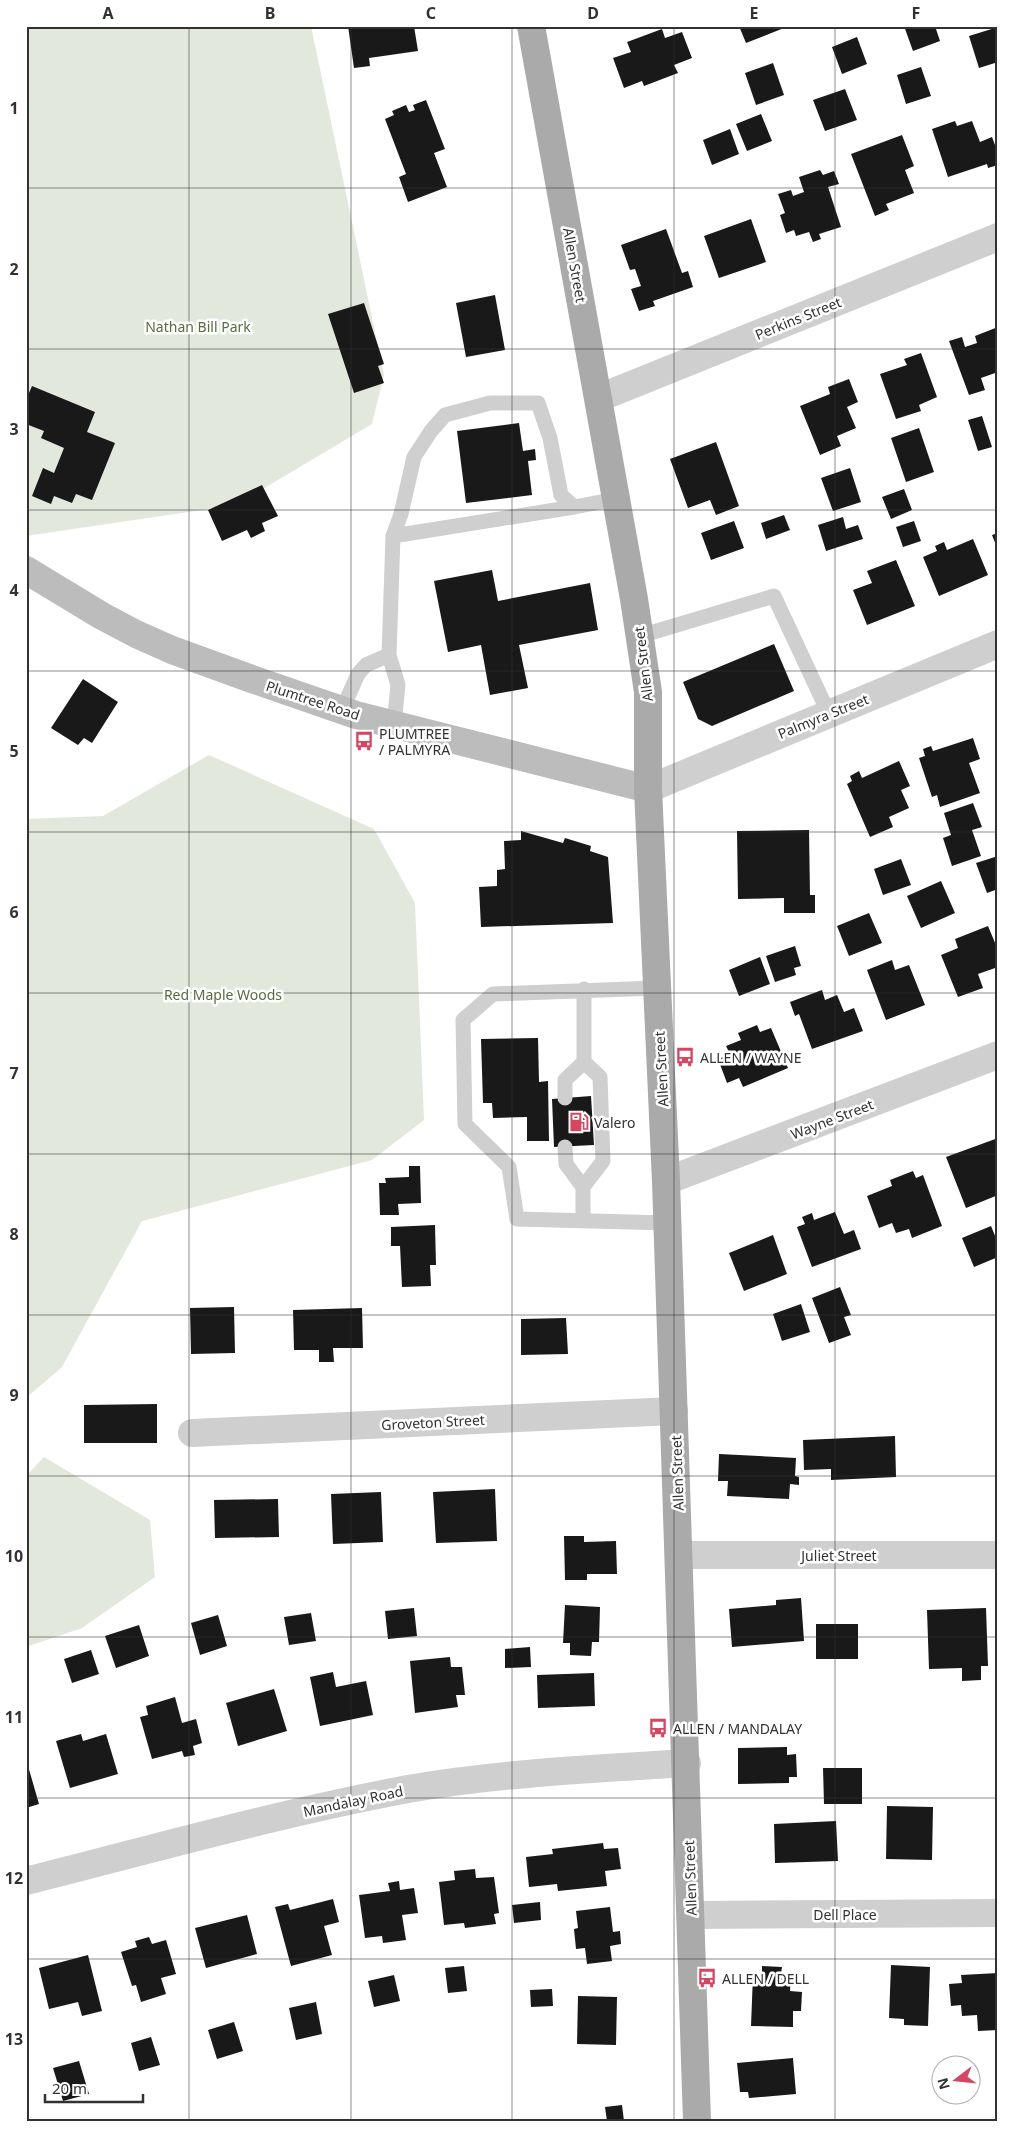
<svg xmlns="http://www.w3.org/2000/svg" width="1024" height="2147" viewBox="0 0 1024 2147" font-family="'Noto Sans',sans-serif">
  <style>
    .green { fill: #e3e8dc }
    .building { fill: #191919 }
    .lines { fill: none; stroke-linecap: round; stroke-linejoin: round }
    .lane { stroke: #cfcfcf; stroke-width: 15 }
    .street { stroke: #cfcfcf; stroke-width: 28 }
    .secondary { stroke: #bcbcbc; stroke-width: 28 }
    .primary { stroke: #aaa; stroke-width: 28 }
    .grid { fill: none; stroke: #323232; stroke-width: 1; stroke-opacity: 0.55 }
    .labels { text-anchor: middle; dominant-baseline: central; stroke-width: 5; stroke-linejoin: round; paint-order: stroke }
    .street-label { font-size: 14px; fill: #323232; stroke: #fff }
    .park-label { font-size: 14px; fill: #5a6b42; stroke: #fff }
    .poi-label { font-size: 14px; fill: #323232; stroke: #fff; text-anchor: start }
    .neatline { fill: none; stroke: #323232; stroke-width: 2 }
    .grid-label { font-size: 16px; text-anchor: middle; font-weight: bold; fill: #323232 }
  </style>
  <rect width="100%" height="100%" fill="#fff"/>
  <path class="green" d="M26,26H311L384,375L372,424L236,505L26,536Z
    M209,755L374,829L415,903L424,1120L372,1160L142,1221L62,1367L26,1398V819L103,816Z
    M44,1457L150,1520L155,1577L82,1628L26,1647V1476Z"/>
  <path class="building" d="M348,26H414L418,51L369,58L370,66L354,68Z
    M739,26H789L746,43Z
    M904,26H935L940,41L913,51Z
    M998,27V62L979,68L969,36Z
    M662,29L665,38L682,32L692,58L674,65L678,73L644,86L642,81L624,88L613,58L631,52L627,42Z
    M857,37L867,64L842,74L832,47Z
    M773,63L784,95L756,105L745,73Z
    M921,67L931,96L906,104L897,75Z
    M845,89L857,120L825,131L813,100Z
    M426,100L445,149L434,153L447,187L408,202L399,177L406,174L385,119L394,115L392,111L406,105L409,112L415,110L413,105Z
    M761,114L772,141L747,151L736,124Z
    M955,121L957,126L972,121L980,142L992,137L998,153V165L988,168L987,164L948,177L932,129Z
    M730,129L739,154L712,165L703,140Z
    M902,135L914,166L905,170L914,193L886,204L889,210L875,216L851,154Z
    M820,170L823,175L834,171L839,184L828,187L841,227L819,234L821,239L813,242L809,232L796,236L794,230L786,233L780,215L785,213L778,194L791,190L793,196L804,192L799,177Z
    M751,219L766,262L719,278L704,236Z
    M666,229L682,273L688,271L693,287L653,301L655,306L639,311L631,289L641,286L635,269L630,270L621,245Z
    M495,295L505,350L466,357L456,303Z
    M364,303L384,364L378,366L384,383L354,393L328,314Z
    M998,327V372L981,378L985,390L969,395L949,341L962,337L965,347L977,343L975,336Z
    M921,353L937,397L919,405L921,411L896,419L880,374L907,365L904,359Z
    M849,379L858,402L847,407L856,428L837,436L841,446L820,455L800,406L830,394L828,387Z
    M32,386L95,412L87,432L115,443L92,500L76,494L72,503L54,496L51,504L32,496L43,468L54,473L64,448L41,438L44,431L26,424V400Z
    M982,416L992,447L978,451L968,420Z
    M519,423L523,451L535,449L536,460L528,461L532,495L466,503L457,431Z
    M919,428L934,472L906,482L891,438Z
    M716,442L739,506L716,515L710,500L688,508L670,459Z
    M850,468L861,502L833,511L821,478Z
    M262,485L278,516L262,523L265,531L251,538L247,530L222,541L208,510Z
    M904,489L912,510L891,519L882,497Z
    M784,515L790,530L766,539L761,523Z
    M843,517L846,529L858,525L863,539L826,551L818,525Z
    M734,521L744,548L711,560L701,533Z
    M914,521L921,541L903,547L896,527Z
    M998,533V550L992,535Z
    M973,539L988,575L939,596L923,557L937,551L935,546L944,542L947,550Z
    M896,560L915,606L867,625L853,590L872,583L867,571Z
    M492,570L498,601L590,583L598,630L519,645L528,688L490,695L481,645L448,652L434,581Z
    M774,644L794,691L712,726L698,719L683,682Z
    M83,679L118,702L92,743L84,738L78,745L51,728Z
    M973,738L980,759L969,763L980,793L940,807L937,795L932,797L919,758L925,756L923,749L931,746L933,751Z
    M899,761L910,786L901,790L909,808L889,817L893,827L870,837L847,784L852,781L850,776L859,771L862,778Z
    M973,803L982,827L972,830L981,856L952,866L943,838L951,835L944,813Z
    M809,830L810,895H815V913H784V898L738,899L737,831Z
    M521,831L563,843L565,838L591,846L590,851L608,857L613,923L481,927L479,887L497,886V870L505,869L504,841L521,840Z
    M998,856V889L987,893L976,863Z
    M901,859L911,885L883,895L874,869Z
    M941,881L955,913L921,928L907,896Z
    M869,913L882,943L849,956L837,926Z
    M988,926L998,950V967L978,974L983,988L958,997L941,955L958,948L955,939Z
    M795,946L801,966L794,968L796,975L775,982L766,956Z
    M760,957L770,984L739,996L729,970Z
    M892,960L895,970L909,965L925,1005L886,1020L867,970Z
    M822,990L825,1000L837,995L844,1012L854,1008L863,1031L812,1049L799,1014L795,1016L790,1002Z
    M757,1025L760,1032L771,1028L788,1068L743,1087L739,1078L727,1083L718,1059L730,1054L726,1046L741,1040L738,1033Z
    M538,1038L539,1082L548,1081L549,1141H527V1117L493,1118L492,1103H483L481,1039Z
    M591,1096L594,1145L554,1147L552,1099Z
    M998,1138V1162H996L998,1168V1195L966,1208L946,1157Z
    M409,1166H420L421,1203L398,1204L399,1215H380L379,1183H386L385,1178L409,1177Z
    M913,1171L916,1178L923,1175L942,1226L912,1238L909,1229L896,1233L892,1223L879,1228L867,1196L892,1186L890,1180Z
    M835,1212L844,1234L854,1230L861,1249L812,1267L797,1227L805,1224L802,1217L812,1213L814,1220Z
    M435,1225L436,1265H430L431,1286L402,1287L400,1246H391V1227Z
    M991,1226L998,1243V1257L974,1267L962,1238Z
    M773,1235L787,1274L744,1291L729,1253Z
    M840,1287L851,1315L844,1317L851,1335L829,1343L812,1298Z
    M801,1304L810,1332L782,1341L773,1314Z
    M234,1307L235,1353L191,1354L190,1308Z
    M362,1308L363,1348H333L334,1362H319V1350H294L293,1310Z
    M566,1318L568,1354L521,1355V1319Z
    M157,1404V1443H84V1405Z
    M895,1436L896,1477L831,1480V1469L804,1470L803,1440Z
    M719,1454L796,1458L795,1476L799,1477V1485L790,1484L789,1499L727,1496L728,1481H718Z
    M495,1489L497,1541L436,1543L433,1492Z
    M381,1492L383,1542L333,1544L331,1494Z
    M278,1499L279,1537L215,1538L214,1500Z
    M564,1536H584V1542L616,1541L617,1574H587V1580H565Z
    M801,1598L804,1641L732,1647L729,1609L776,1605V1600Z
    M565,1605L600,1607L599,1642H592L591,1656L570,1655V1643H563Z
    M414,1608L417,1636L388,1639L385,1611Z
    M986,1608L988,1666H981V1680L962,1681V1668L929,1669L927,1610Z
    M311,1613L316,1641L289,1645L284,1617Z
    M218,1615L227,1646L200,1655L191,1623Z
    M816,1624H858V1659H816Z
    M139,1625L149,1656L116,1668L105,1636Z
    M530,1647L531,1667L505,1668V1649Z
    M91,1650L99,1674L72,1683L64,1659Z
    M450,1657L451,1667H462L465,1695H456L458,1707L415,1713L410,1661Z
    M333,1672L336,1687L366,1681L373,1715L320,1726L310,1677Z
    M594,1673L595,1706L538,1708L537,1675Z
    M274,1689L287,1731L238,1746L226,1703Z
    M175,1697L182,1723L196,1719L202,1743L193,1746L195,1755L184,1757L182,1751L152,1759L140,1717L148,1715L146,1706Z
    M81,1734L83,1741L106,1734L118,1774L70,1788L56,1741Z
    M787,1747V1755L796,1754L797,1777H789V1783L738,1784V1748Z
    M26,1759L39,1804L26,1808Z
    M823,1768H862V1804H824Z
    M887,1806L933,1807L932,1860L886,1859Z
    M836,1821L838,1861L775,1863L774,1824Z
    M603,1843L604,1849L618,1848L621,1869L605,1871L607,1886L558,1891L557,1884L529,1887L526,1857L553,1854L552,1849Z
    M475,1869L476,1878L494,1877L499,1913L494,1914L496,1924L465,1928L464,1923L444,1925L439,1882L455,1880L454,1871Z
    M399,1881L400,1890L414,1888L418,1913L402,1915L406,1940L383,1943L382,1936L365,1938L359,1895L390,1891L388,1883Z
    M333,1899L339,1922L324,1926L332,1955L291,1966L275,1907L288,1904L290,1910Z
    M540,1902L541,1920L514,1923L512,1905Z
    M610,1907L613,1932L620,1931L621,1944L610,1946L612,1961L587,1964L585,1948L576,1949L574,1929L578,1928L576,1911Z
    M247,1915L257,1954L206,1968L195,1928Z
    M149,1937L152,1944L166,1940L176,1974L161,1978L166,1994L141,2002L136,1985L132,1986L121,1952L137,1947L135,1941Z
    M88,1955L102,2011L82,2016L78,2002L49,2009L39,1968Z
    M891,1965L930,1967L928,2026L904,2025V2019L889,2018Z
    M464,1966L467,1991L448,1993L445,1968Z
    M762,1966L782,1967L781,1974L791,1975L790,1991L802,1992L801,2011H793V2027L751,2026L753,1975L762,1976Z
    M998,1973V2030L978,2031L977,2015L962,2016L961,2005L951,2006L949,1984L962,1983L961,1975Z
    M394,1975L400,2001L374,2007L368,1981Z
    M552,1989L553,2006L531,2007L530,1990Z
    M578,1996L617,1997L616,2045L577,2044Z
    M316,2002L322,2034L296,2040L289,2008Z
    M234,2022L243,2051L217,2059L208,2030Z
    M151,2037L160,2065L139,2071L131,2043Z
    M793,2058L796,2094L749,2098L748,2092H740L737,2063Z
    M79,2061L89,2094L63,2101L53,2068Z
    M622,2105L624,2121H607L605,2107Z"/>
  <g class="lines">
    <path class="lane" d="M393,536L574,507
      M640,636L774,596L829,714
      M389,655L393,536L401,514L414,457L431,431L445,415L490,403H538L550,438L561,495L574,507L616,499
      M342,710L358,674L366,665L389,655L398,685L394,724
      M657,988L493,994L463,1020L465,1124L509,1167L517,1219L668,1223
      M565,1098V1080L584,1062V989
      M565,1147L566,1164L583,1187V1220
      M583,1187L603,1161L600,1077L584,1062"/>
    <path class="street" d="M599,398L998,237
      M648,789L998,644
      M666,1181L998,1055
      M192,1433L674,1411
      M680,1555H998
      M26,1881C153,1849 280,1813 408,1789C500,1773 594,1769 687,1763
      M692,1915L998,1913"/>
    <path class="secondary" d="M26,570L102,616L136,634L172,650L249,678L356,715L648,789"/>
    <path class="primary" d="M531,26L634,599L648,692V789L666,1181L697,2121"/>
  </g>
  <path class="grid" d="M189,26V2121M351,26V2121M512,26V2121M674,26V2121M835,26V2121M26,188H998M26,349H998M26,510H998M26,671H998M26,832H998M26,993H998M26,1154H998M26,1315H998M26,1476H998M26,1637H998M26,1798H998M26,1959H998"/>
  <defs>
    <symbol id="bus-bare" viewBox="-9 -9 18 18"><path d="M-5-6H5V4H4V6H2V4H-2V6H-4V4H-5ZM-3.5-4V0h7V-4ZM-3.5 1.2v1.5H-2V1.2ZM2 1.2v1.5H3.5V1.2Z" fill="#d74660" stroke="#fff" stroke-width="2.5" paint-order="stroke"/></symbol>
    <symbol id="fuel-bare" viewBox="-9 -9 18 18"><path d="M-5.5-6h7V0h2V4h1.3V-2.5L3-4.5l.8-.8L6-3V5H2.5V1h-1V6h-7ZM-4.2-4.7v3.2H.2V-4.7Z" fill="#d74660" stroke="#fff" stroke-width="2.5" paint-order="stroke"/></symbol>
  </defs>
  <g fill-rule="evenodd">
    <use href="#bus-bare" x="350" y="727" width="28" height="28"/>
    <use href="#bus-bare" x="671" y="1043" width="28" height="28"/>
    <use href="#fuel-bare" x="565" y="1108" width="28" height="28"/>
    <use href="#bus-bare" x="644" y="1714" width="28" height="28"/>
    <use href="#bus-bare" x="693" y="1964" width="28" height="28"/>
  </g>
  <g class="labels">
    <g class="street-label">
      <text transform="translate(575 265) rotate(80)">Allen Street</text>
      <text transform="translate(798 318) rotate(-22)">Perkins Street</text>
      <text transform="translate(643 664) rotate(-97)">Allen Street</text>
      <text transform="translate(313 700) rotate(18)">Plumtree Road</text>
      <text transform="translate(823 716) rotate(-22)">Palmyra Street</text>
      <text transform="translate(661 1069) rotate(-93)">Allen Street</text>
      <text transform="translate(832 1119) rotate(-21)">Wayne Street</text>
      <text transform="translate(433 1422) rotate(-3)">Groveton Street</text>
      <text transform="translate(677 1473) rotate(-92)">Allen Street</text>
      <text x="839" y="1555">Juliet Street</text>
      <text transform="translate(353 1801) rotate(-12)">Mandalay Road</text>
      <text transform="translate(690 1878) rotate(-92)">Allen Street</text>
      <text x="845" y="1914">Dell Place</text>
    </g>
    <g class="park-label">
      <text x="198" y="326">Nathan Bill Park</text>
      <text x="223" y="994">Red Maple Woods</text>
    </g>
    <g class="poi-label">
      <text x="379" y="733">PLUMTREE<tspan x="379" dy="16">/ PALMYRA</tspan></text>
      <text x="700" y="1057">ALLEN / WAYNE</text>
      <text x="594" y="1122">Valero</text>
      <text x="673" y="1728">ALLEN / MANDALAY</text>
      <text x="722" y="1978">ALLEN / DELL</text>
    </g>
  </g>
  <rect width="1024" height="2147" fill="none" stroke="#ffffff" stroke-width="55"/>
  <g transform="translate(956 2080) rotate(254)"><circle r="24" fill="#ffffff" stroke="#adadad"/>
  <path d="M0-4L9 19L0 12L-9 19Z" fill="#d74660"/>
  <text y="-8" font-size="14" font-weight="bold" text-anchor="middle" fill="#323232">N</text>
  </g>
  <path d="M45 2094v8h98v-8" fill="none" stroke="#323232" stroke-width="2.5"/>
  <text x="52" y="2094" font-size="15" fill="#323232" stroke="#ffffff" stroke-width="4" paint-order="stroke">20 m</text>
  <rect x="28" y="28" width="968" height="2092" class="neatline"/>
  <g class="grid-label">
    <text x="108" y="19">A</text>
    <text x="270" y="19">B</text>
    <text x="431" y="19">C</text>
    <text x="593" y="19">D</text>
    <text x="754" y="19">E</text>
    <text x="916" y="19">F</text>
    <text x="14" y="114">1</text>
    <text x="14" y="275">2</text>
    <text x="14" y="435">3</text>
    <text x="14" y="596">4</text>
    <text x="14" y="757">5</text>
    <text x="14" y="918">6</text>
    <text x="14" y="1079">7</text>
    <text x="14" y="1240">8</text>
    <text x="14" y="1401">9</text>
    <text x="14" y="1562">10</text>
    <text x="14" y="1723">11</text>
    <text x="14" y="1884">12</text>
    <text x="14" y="2045">13</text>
  </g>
</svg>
